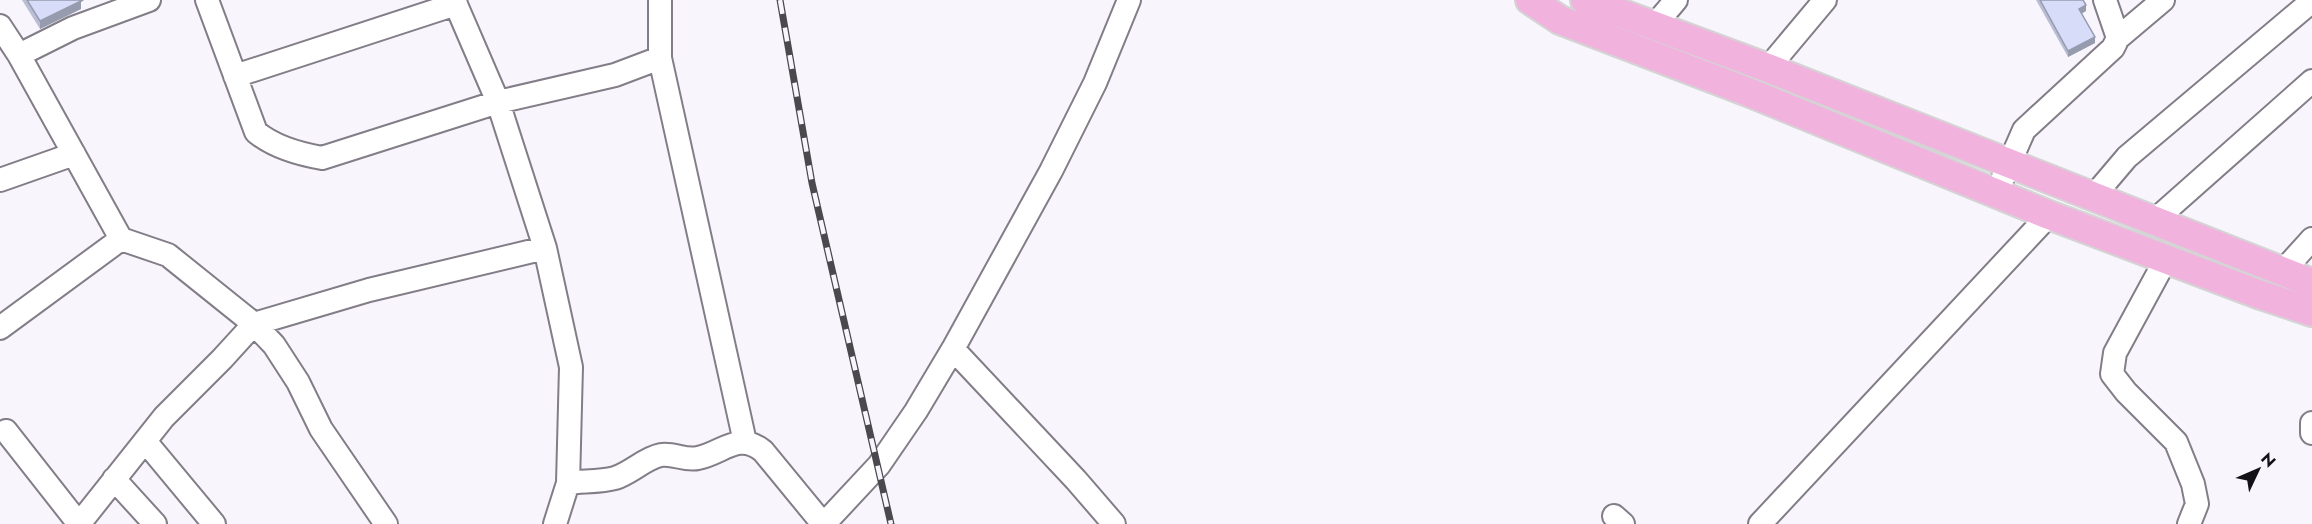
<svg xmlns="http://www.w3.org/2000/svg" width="2312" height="524" viewBox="0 0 2312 524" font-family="Jost,sans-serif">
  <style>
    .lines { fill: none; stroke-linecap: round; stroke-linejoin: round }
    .minor-casing { stroke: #827d87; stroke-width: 26 }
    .major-casing { stroke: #d5d4d5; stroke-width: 32 }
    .minor { stroke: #fff; stroke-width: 22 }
    .major { stroke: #f1b3de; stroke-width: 28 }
    .rail-casing { stroke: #4b494e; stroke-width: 7 }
    .rail { stroke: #f9f5fd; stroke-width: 4.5; stroke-dasharray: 14; stroke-linecap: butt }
    .wall { fill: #b9bed5 }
    .shaded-wall { fill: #969bae }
    .building { fill: #d7ddf8; stroke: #969bae; stroke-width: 1.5 }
  </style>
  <rect width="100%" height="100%" fill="#f9f5fd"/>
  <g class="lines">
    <defs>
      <path id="minor" d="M207,0L256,132C274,147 299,154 322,158L498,102L615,75L660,58
        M454,0L498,102L545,248L571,367L568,483L555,524
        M660,0V58L745,442
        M0,26L19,55L121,239
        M1654,26L1676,0
        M2118,38L2163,0
        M19,55L73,28L149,0
        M1768,68L1825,0
        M235,76L456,4
        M0,180L74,154
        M1996,194L2024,130L2113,48L2118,38L2105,0
        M2093,197L2127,157L2312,1
        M2154,221L2312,81
        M2166,259L2115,353L2112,374L2126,392L2176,442L2193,484L2197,504L2189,524
        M2283,271L2312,239
        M0,328L121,239L168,255L254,324L369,290L545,248
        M953,349L1076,480L1114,524
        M2312,423V433
        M6,431L79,524
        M145,441L214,524
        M114,479L155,524
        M568,483C583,481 601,482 615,478C631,473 645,458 661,455C674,453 685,461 698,458C723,453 738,431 763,451L823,524
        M1614,516L1623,524
        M79,524L164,417L222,359L254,324L274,345L298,382L321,429L386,524
        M824,524L879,465L916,411L953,349L1051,171L1095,83L1129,0
        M1760,524L2049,215"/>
      <path id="major" d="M1530,0L1560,20L1748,92L2049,215L2258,294L2312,312
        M1585,0L1768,68L2312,283"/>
    </defs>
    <use href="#minor" class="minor-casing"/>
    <use href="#major" class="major-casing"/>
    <use href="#minor" class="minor"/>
    <use href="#major" class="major"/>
    <defs>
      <path id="rail" d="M780,0L812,183L891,524"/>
    </defs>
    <use href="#rail" class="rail-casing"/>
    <use href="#rail" class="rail"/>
  </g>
  <path class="wall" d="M22,0H84L81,2V9L40,29Z
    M2036,0H2083L2086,11L2082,13L2095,43L2068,57Z"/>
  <path class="shaded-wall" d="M78,0H84L81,2V9L40,29V21Z
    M2086,5V11L2079,15V9Z
    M2095,37V43L2068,57V51Z"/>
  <path class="building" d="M27,0H80L81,1L40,21Z
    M2040,0H2083L2086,5L2079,9L2095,37L2068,51Z"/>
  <g transform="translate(2258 470) rotate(46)" stroke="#f9f5fd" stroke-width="4.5" paint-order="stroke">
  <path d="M0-4.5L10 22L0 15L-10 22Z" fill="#131115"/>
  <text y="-9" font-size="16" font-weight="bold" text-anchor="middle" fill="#131115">N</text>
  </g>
</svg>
